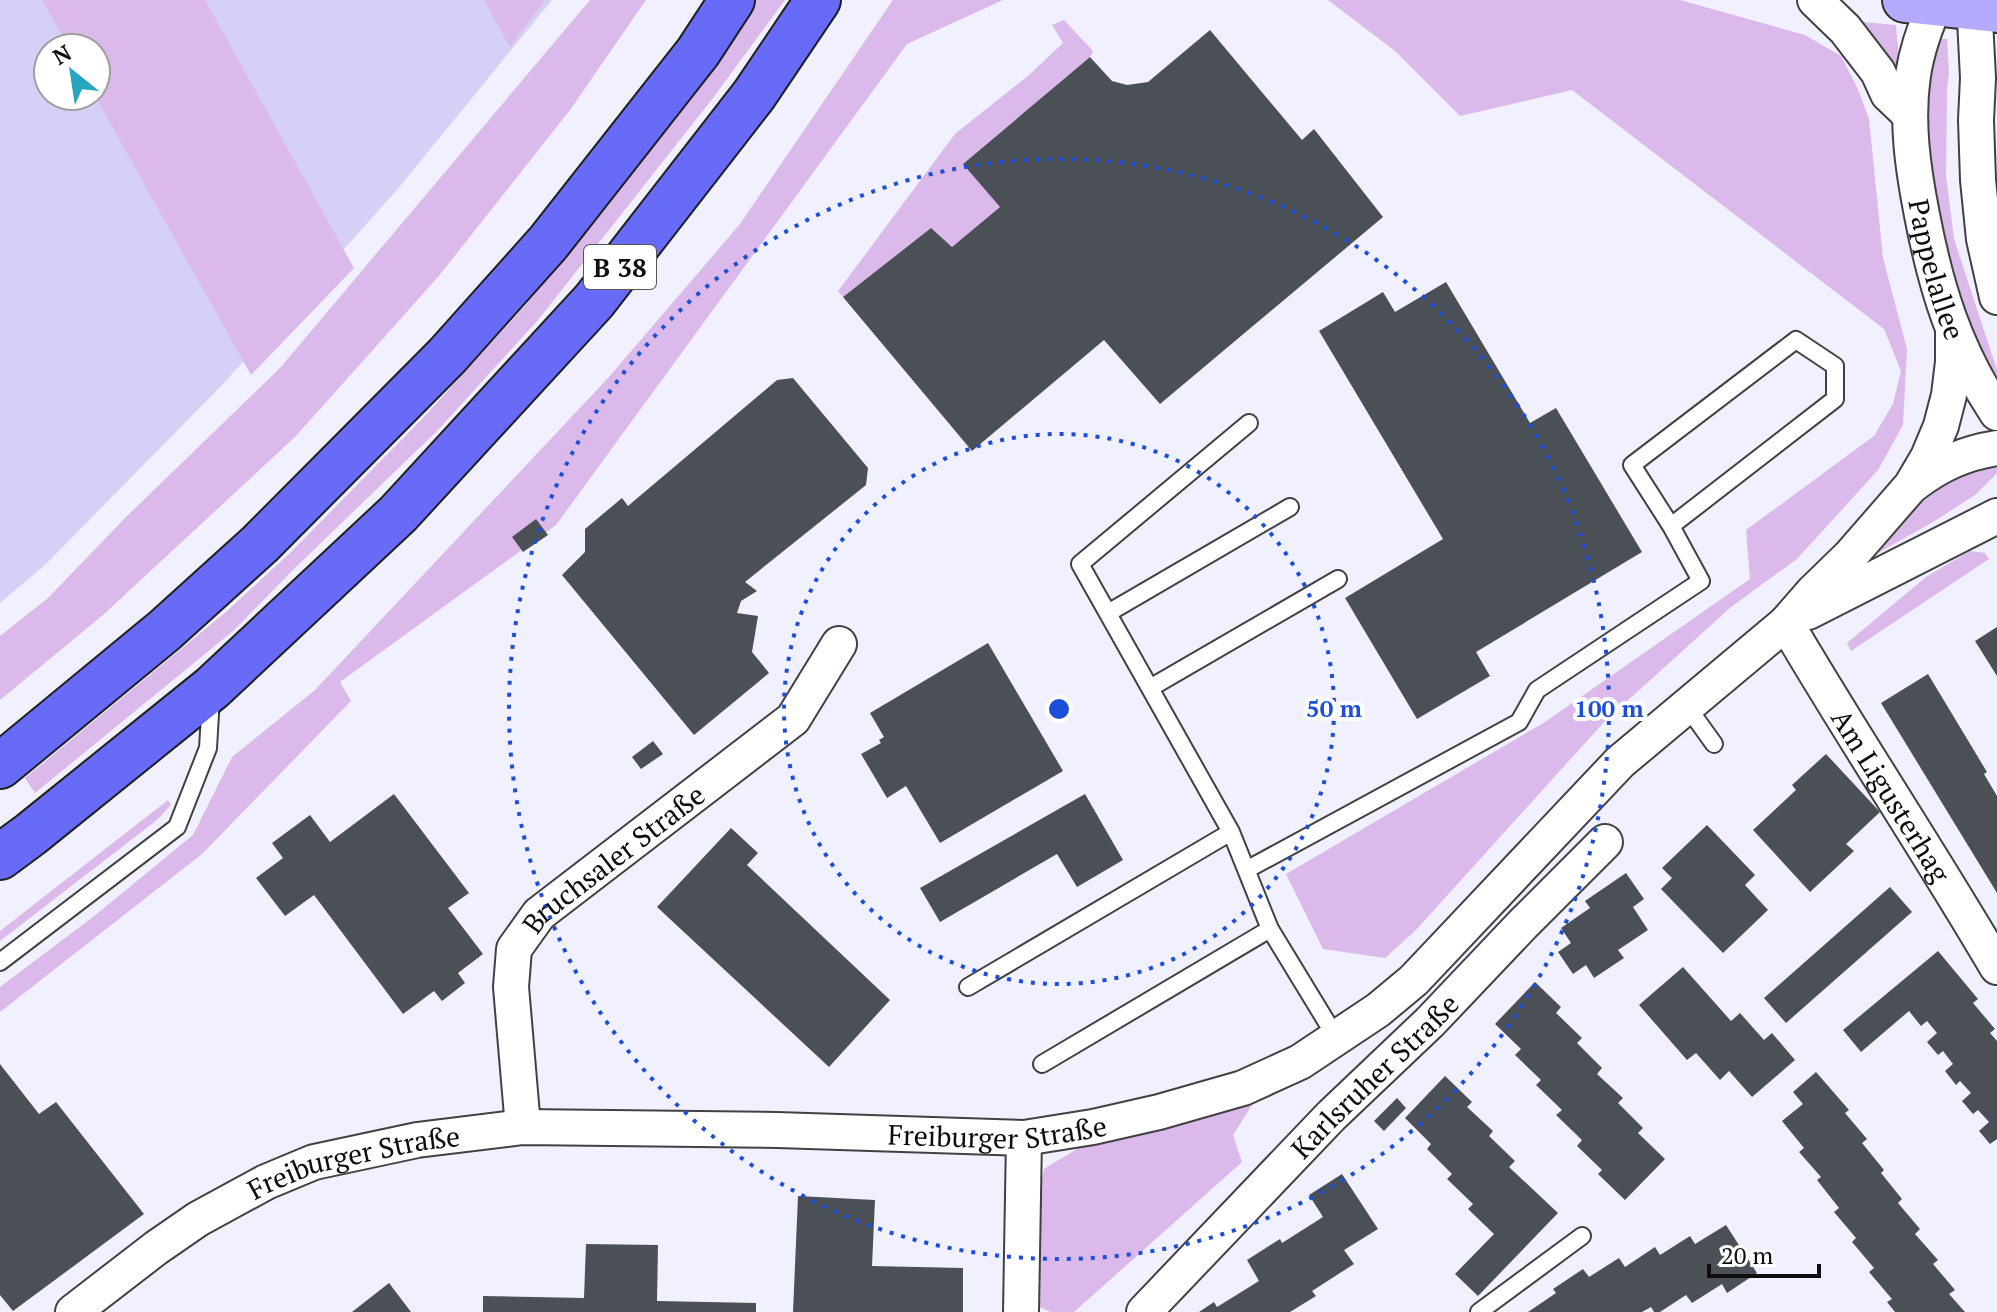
<svg xmlns="http://www.w3.org/2000/svg" width="1997" height="1312" viewBox="0 0 1997 1312" font-family="'PT Serif',serif">
  <style>
    .farmland { fill: #d5d0f5; fill-rule: evenodd }
    .green { fill: #dbb9ea }
    .building { fill: #4b5057 }
    .lines { fill: none; stroke-linecap: round; stroke-linejoin: round }
    .lane-casing { stroke: #414141; stroke-width: 20 }
    .street-casing { stroke: #414141; stroke-width: 38 }
    .secondary-casing { stroke: #303030; stroke-width: 48 }
    .primary-casing { stroke: #1f1f1f; stroke-width: 48 }
    .lane { stroke: #fff; stroke-width: 16 }
    .street { stroke: #fff; stroke-width: 34 }
    .secondary { stroke: #b4abff; stroke-width: 44 }
    .primary { stroke: #676bf8; stroke-width: 44 }
    .ring { fill: none; stroke: #1d4ed8; stroke-width: 4; stroke-dasharray: 4 8 }
    .labels { text-anchor: middle; dominant-baseline: central; stroke-width: 8; stroke-linejoin: round; paint-order: stroke }
    .shield { fill: #fff; stroke: #565656; stroke-width: 2 }
    .shield-label { font-size: 26px; font-weight: bold; fill: #0e0e0e }
    .street-label { font-size: 28px; fill: #0e0e0e; stroke: #fff }
    .centre { fill: #1d4ed8; stroke: #fff; stroke-width: 4 }
    .ring-label { font-size: 24px; text-anchor: middle; font-weight: bold; fill: #1d4ed8; stroke: #fff; stroke-width: 8; stroke-linejoin: round; paint-order: stroke }
  </style>
  <rect width="100%" height="100%" fill="#f0f0ff"/>
  <path class="farmland" d="M0,0H552L396,191L223,384L45,565L0,603ZM48,48H96V96H48Z"/>
  <path class="green" d="M42,0H205L354,268L251,375L95,96L96,48H69Z
    M484,0H545L510,47Z
    M590,0H646L570,110L438,277L295,437L103,615L0,700V636L48,598L127,516L280,368Z
    M754,0H785L713,98L538,320L438,430L296,567L233,631L35,793L25,778L227,611L290,553L424,417L524,307L714,62Z
    M893,0H1003L907,44L556,525L340,682L351,701L202,854L0,1012V987L93,917L193,835L232,757L315,690L609,377L740,224Z
    M1328,0H1680L1805,35L1841,56L1857,87L1869,119L1883,258L1907,349L1903,425L1878,470L1797,559L1731,607L1605,721L1416,930L1385,958L1323,949L1286,874L1545,722L1750,579L1746,530L1874,436L1893,404L1901,371L1884,329L1572,90L1460,116L1395,51Z
    M1064,20L1093,51L1090,57L964,163L1000,207L952,247L931,228L843,297L838,291L955,134L1029,75L1063,43L1052,25Z
    M1851,21L1896,25L1900,70L1892,72Z
    M1941,39H1947L1949,73L1947,89L1946,176L1954,239L1997,370V393L1953,276L1936,215L1928,153V70Z
    M1983,465L1997,468V473L1975,495L1933,522L1878,553L1913,509L1948,482Z
    M1970,551L1985,553L1989,559L1851,651L1847,643L1926,577Z
    M168,800L171,805L157,820L0,941V931Z
    M1254,1102L1233,1135L1242,1162L1074,1312H1051L1035,1305L1031,1211L1045,1168L1089,1142Z"/>
  <path class="building" d="M1210,30L1302,140L1314,129L1383,217L1160,404L1104,340L972,451L843,297L931,228L952,247L1000,207L963,164L1090,57L1112,81L1127,85L1148,82Z
    M1446,282L1530,423L1556,408L1642,552L1476,652L1490,676L1417,719L1345,598L1443,539L1319,331L1383,292L1395,312Z
    M793,378L868,468L866,485L745,582L757,591L741,601L737,613L758,616L752,652L769,673L694,735L562,575L585,552V529L622,498L628,506L777,380Z
    M536,519L548,535L523,552L512,537Z
    M1997,627V676L1975,641Z
    M988,643L1063,771L940,843L906,786L887,798L861,754L881,743L879,740L884,737L870,713Z
    M1928,674L1987,772L1984,774L1997,796V893L1881,703Z
    M653,741L663,754L641,769L632,757Z
    M1826,754L1880,812L1846,844L1854,851L1810,892L1753,830L1796,790L1792,785Z
    M394,794L469,893L448,908L483,954L458,973L465,983L442,1001L434,991L403,1014L314,895L285,916L256,878L283,858L272,843L310,815L330,842Z
    M1085,794L1123,860L1077,887L1057,854L940,922L920,888Z
    M1707,825L1755,875L1745,885L1768,910L1723,953L1661,889L1672,878L1662,868Z
    M731,828L758,853L747,865L890,1000L829,1067L657,907Z
    M1626,873L1644,899L1633,907L1648,930L1618,950L1624,958L1594,978L1586,965L1573,974L1558,952L1571,943L1561,928L1590,908L1585,901Z
    M1890,887L1912,912L1786,1023L1764,998Z
    M1938,951L1978,999L1973,1003L1995,1029L1990,1033L1997,1041V1139L1990,1144L1979,1131L1989,1122L1978,1110L1973,1114L1962,1101L1971,1093L1960,1081L1956,1085L1945,1071L1953,1064L1943,1051L1938,1055L1927,1042L1937,1033L1927,1021L1921,1026L1909,1011L1861,1052L1843,1030Z
    M1683,967L1731,1021L1740,1013L1764,1040L1772,1033L1795,1060L1752,1097L1729,1071L1720,1080L1696,1053L1687,1060L1639,1005Z
    M1535,982L1561,1007L1556,1013L1582,1038L1577,1043L1602,1068L1597,1074L1623,1098L1618,1103L1643,1128L1638,1133L1665,1159L1625,1200L1598,1174L1602,1170L1577,1146L1582,1140L1556,1115L1562,1110L1536,1085L1541,1080L1515,1055L1521,1049L1495,1024Z
    M0,1064L39,1114L56,1102L144,1214L13,1311L0,1295Z
    M1816,1072L1849,1110L1845,1113L1867,1139L1862,1143L1884,1170L1881,1173L1902,1199L1898,1203L1920,1229L1915,1234L1938,1260L1933,1264L1955,1290L1949,1294L1965,1312H1895L1887,1302L1892,1299L1869,1272L1874,1268L1852,1242L1856,1238L1834,1212L1839,1208L1817,1180L1821,1177L1799,1152L1804,1148L1782,1121L1803,1104L1793,1092Z
    M1445,1076L1472,1102L1467,1107L1493,1131L1489,1136L1515,1161L1509,1167L1558,1213L1478,1296L1455,1274L1494,1234L1468,1209L1473,1204L1447,1179L1452,1174L1427,1149L1431,1144L1405,1118Z
    M1397,1098L1406,1108L1384,1131L1374,1121Z
    M1342,1174L1378,1229L1344,1250L1354,1264L1312,1291L1316,1296L1290,1312H1199L1214,1302L1217,1307L1259,1281L1247,1260L1280,1239L1282,1243L1323,1217L1309,1195Z
    M798,1196L875,1200L872,1266L963,1268V1312H793Z
    M1726,1225L1757,1273L1727,1293L1722,1284L1692,1303L1686,1295L1660,1312H1654L1651,1307L1642,1312H1528L1556,1293L1553,1289L1583,1269L1589,1277L1619,1258L1625,1267L1655,1247L1660,1255L1690,1236L1695,1244Z
    M586,1244L658,1245L657,1301L756,1303V1312H483V1296L584,1298Z
    M389,1283L411,1312H352Z"/>
  <g class="lines">
    <defs>
      <path id="lane" d="M1249,423L1080,564L1231,832L1270,929L1337,1039
        M1108,613L1290,507
        M1150,688L1338,579
        M1686,705L1714,744
        M1248,869L1519,722L1537,690L1701,581L1671,526L1835,399V366L1796,340L1632,465L1671,526
        M0,962L177,827L208,748L211,697
        M968,987L1231,832
        M1042,1064L1270,929
        M1479,1312L1582,1236"/>
      <g id="street">
        <path d="M1815,0L1845,29L1878,72L1888,94L1909,114"/>
        <path id="s1" d="M1937,0C1926,24 1917,49 1913,75C1906,122 1913,169 1922,215C1936,288 1955,350 1997,413"/>
        <path d="M1974,0L1978,78L1976,120L1978,180L1984,239L1997,297"/>
        <path d="M1914,484C1940,464 1965,453 1997,448"/>
        <path d="M1808,612L1997,516"/>
        <path id="s2" d="M1786,623C1854,739 1929,851 1997,967"/>
        <path id="s3" d="M523,1127L511,987L514,949L539,914L793,719L839,644"/>
        <path id="s4" d="M73,1312L156,1248L198,1219L266,1182L314,1162L417,1140L523,1127L777,1130L1024,1138L1093,1127L1159,1112L1243,1088L1300,1062L1378,1010L1414,980L1620,762L1786,623L1813,592L1851,555L1911,486L1928,457L1941,426L1949,395L1953,362V329"/>
        <path d="M1021,1312L1024,1138"/>
        <path id="s5" d="M1144,1312L1331,1116L1430,1022L1523,924L1605,842"/>
      </g>
      <path id="secondary" d="M1905,0L1997,10"/>
      <path id="primary" d="M0,766L165,630L260,544L447,356L548,243L698,52L732,0
        M0,857L31,834L212,688L398,514L594,301L754,95L818,0"/>
    </defs>
    <use href="#lane" class="lane-casing"/>
    <use href="#street" class="street-casing"/>
    <use href="#secondary" class="secondary-casing"/>
    <use href="#primary" class="primary-casing"/>
    <use href="#lane" class="lane"/>
    <use href="#street" class="street"/>
    <use href="#secondary" class="secondary"/>
    <use href="#primary" class="primary"/>
  </g>
  <g class="ring">
    <circle cx="1059" cy="709" r="275"/>
    <circle cx="1059" cy="709" r="550"/>
  </g>
  <g class="labels">
    <rect class="shield" x="584" y="245" width="72" height="44" rx="6"/>
    <g class="shield-label">
      <text x="620" y="267">B 38</text>
    </g>
    <g class="street-label">
      <text stroke="none"><textPath href="#s1" startOffset="276">Pappelallee</textPath></text>
      <text stroke="none"><textPath href="#s2" startOffset="202">Am Ligusterhag</textPath></text>
      <text stroke="none"><textPath href="#s3" startOffset="314">Bruchsaler Straße</textPath></text>
      <text stroke="none"><textPath href="#s5" startOffset="330">Karlsruher Straße</textPath></text>
      <text stroke="none"><textPath href="#s4" startOffset="972">Freiburger Straße</textPath></text>
      <text stroke="none"><textPath href="#s4" startOffset="324">Freiburger Straße</textPath></text>
    </g>
  </g>
  <circle cx="1059" cy="709" r="12" class="centre"/>
  <g class="ring-label">
    <text x="1334" y="717">50 m</text>
    <text x="1609" y="717">100 m</text>
  </g>
  <g transform="translate(72 72) rotate(330)"><circle r="38" fill="#ffffff" stroke="#9f9f9f" stroke-width="2"/>
  <path d="M0-6L14 30L0 20L-14 30Z" fill="#26a6bf"/>
  <text y="-12" font-size="22" font-weight="bold" text-anchor="middle" fill="#0e0e0e">N</text>
  </g>
  <path d="M1709 1264v12h110v-12" fill="none" stroke="#0e0e0e" stroke-width="4"/>
  <text x="1721" y="1264" font-size="24" fill="#0e0e0e" stroke="#ffffff" stroke-width="6" paint-order="stroke">20 m</text>
</svg>
